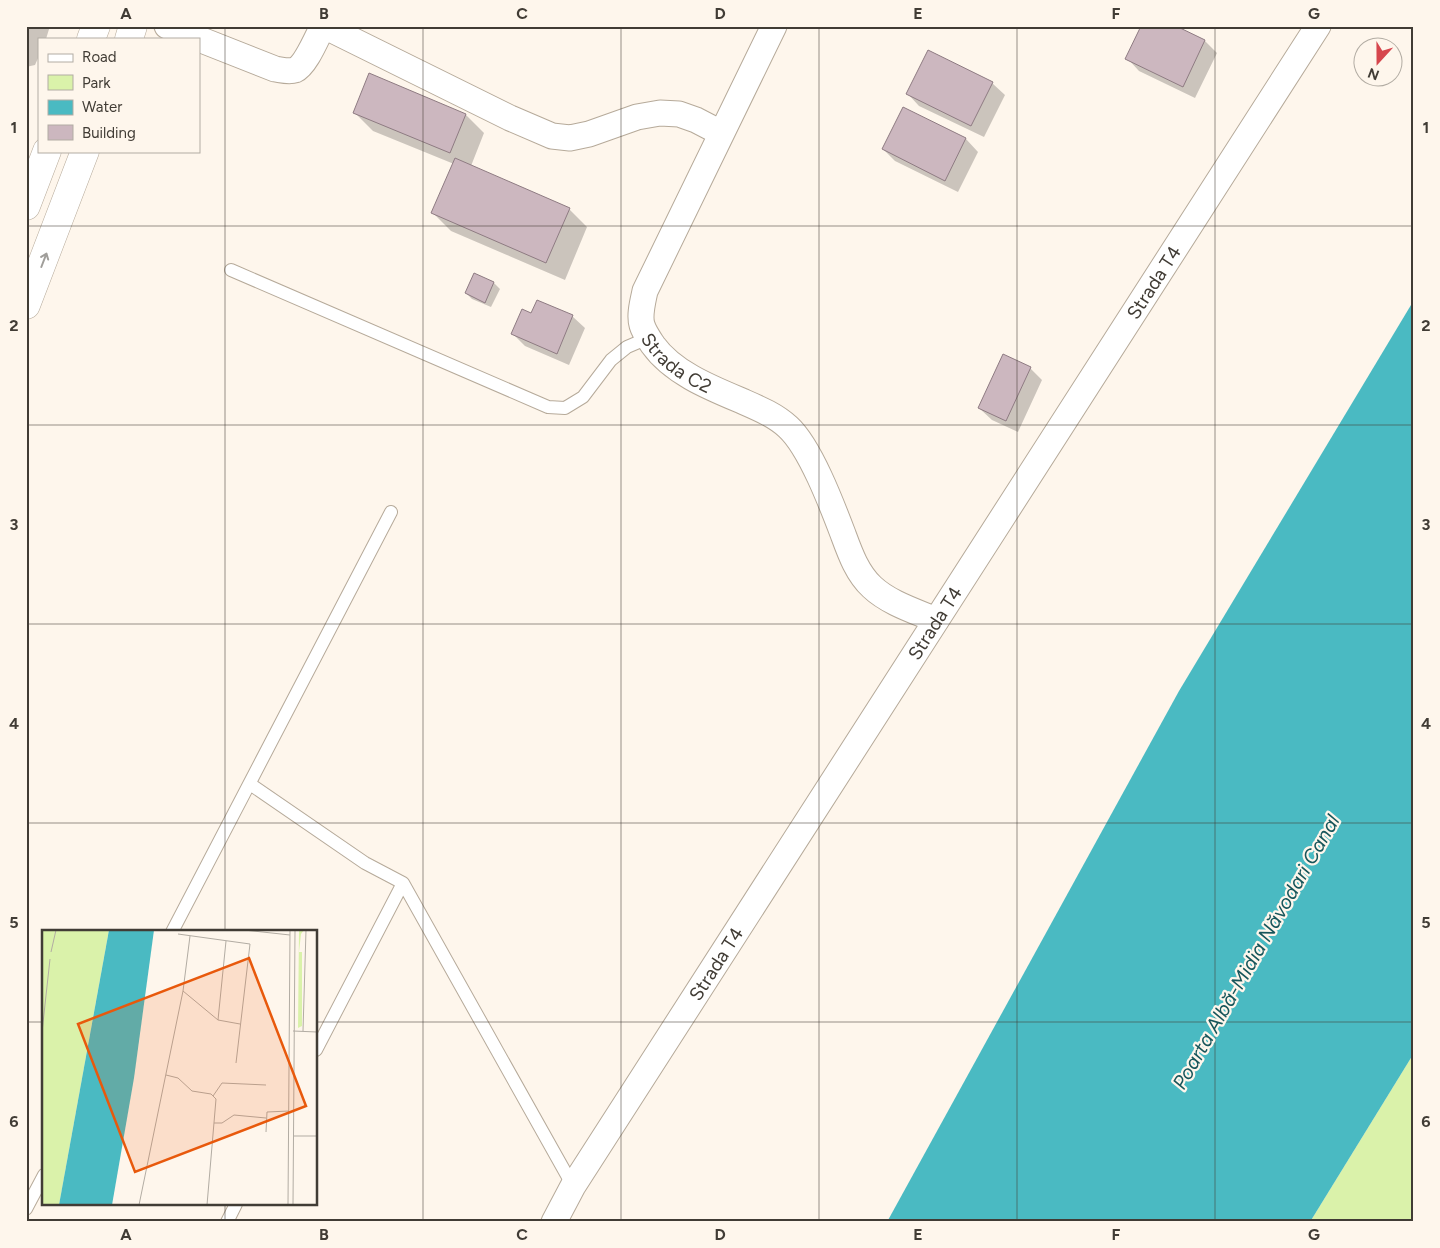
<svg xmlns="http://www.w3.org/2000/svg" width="1440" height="1248" viewBox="0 0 1440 1248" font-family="Figtree,sans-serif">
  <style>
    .green { fill: #daf2aa }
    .water { fill: #4abac2 }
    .shadow { fill: #0003 }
    .building { fill: #ccb7bf; stroke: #8e7b82 }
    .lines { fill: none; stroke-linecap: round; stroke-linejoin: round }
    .lane-casing { stroke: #b6aa9a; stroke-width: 14 }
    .street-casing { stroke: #b6aa9a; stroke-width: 27 }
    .secondary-casing { stroke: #b6aa9a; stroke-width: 29 }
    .lane { stroke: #fff; stroke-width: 12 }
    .street { stroke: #fff; stroke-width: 25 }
    .secondary { stroke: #fff; stroke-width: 28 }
    .oneway { stroke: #a09e9a }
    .grid { fill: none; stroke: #413c35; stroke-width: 1; stroke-opacity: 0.55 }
    .labels { text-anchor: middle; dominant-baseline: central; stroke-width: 4.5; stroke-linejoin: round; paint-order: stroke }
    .street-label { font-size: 19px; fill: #413c35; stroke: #fef6ec }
    .water-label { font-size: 20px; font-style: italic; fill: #17565b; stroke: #fef6ec }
    .inset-road { fill: none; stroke: #b2aca3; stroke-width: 1 }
    .view { fill: #e8590c; fill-opacity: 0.15; stroke: #e8590c; stroke-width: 2.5 }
    .inset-edge { fill: none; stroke: #413c35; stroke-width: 2.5 }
    .neatline { fill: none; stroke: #413c35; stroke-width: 2 }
    .grid-label { font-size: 16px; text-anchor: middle; font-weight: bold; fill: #413c35 }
  </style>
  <rect width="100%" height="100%" fill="#fef6ec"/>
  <path class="green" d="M1414,1053V1222H1310Z"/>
  <path class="water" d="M1414,300V1053L1310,1222H887L1179,691Z"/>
  <path class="shadow" d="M26,26H50L46,39H39V56L35,65L26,67Z
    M1173,26L1205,41L1217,53L1195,98L1139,71L1127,58Z
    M370,75L466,115L484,133L471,166L569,209L587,227L565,280L451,231L433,213L454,164L373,131L354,112Z
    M992,83L1005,95L984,137L919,106L907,93Z
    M904,109L966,139L978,152L958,192L895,161L883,149Z
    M474,274L494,283L500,289L491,307L472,299L466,293Z
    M532,315L572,316L585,328L569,365L525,346L513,334Z
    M1030,368L1042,380L1018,432L992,420L979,408Z"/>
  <path class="building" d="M1141,26H1176L1205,40L1183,87L1125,59Z
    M928,50L993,82L971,126L906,94Z
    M369,73L466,114L450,153L353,113Z
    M903,107L966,138L945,181L882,149Z
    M455,158L570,208L546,263L431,213Z
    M474,273L494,282L485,303L465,293Z
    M537,300L573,315L557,354L511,334L522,309L531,313Z
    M1003,354L1031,367L1006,421L978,408Z"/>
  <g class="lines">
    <defs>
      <path id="lane" d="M231,270L548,407L565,408L583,397L611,360L627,347L648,338
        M250,784L365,863L403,883L573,1186
        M172,932L391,512
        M316,1050L403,883
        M26,1209L44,1175
        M227,1222L236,1204"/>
      <g id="street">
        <path d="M167,26L199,39"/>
        <path d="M324,26L510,118L552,136L570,138L589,134L637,117L660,113L679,114L696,120L721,133"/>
        <path id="s1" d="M774,26L645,291C643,301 639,315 642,325C644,332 649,339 653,345C673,373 711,388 742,401C758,408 775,415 788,427C810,447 832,505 843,534C850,553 857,573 872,587C889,603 915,611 936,620"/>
        <path d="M199,39L275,69C282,70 289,72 295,70C306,65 317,37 323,26"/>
        <path id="s2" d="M554,1222L573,1186L1318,26"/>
      </g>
      <path id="secondary" d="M91,39L96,26
        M129,39L133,26
        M26,206L47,151
        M26,305L85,151"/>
    </defs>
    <use href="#lane" class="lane-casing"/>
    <use href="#street" class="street-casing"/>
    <use href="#secondary" class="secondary-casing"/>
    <use href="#lane" class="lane"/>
    <use href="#street" class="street"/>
    <use href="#secondary" class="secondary"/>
  </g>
  <defs><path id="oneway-shaft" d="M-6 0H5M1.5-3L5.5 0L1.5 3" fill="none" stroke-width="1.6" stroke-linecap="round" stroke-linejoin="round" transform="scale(1.25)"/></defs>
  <use class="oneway" href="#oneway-shaft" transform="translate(44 260) rotate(-69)"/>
  <path class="grid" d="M225,26V932M423,26V1222M621,26V1222M819,26V1222M1017,26V1222M1215,26V1222M26,226H1414M26,425H1414M26,624H1414M26,823H1414M26,1022H44M316,1022H1414M225,1204V1222"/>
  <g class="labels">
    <g class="street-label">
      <text stroke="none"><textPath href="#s2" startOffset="1115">Strada T4</textPath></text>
      <text stroke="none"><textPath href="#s1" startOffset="382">Strada C2</textPath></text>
      <text stroke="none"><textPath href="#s2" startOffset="710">Strada T4</textPath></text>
      <text stroke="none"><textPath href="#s2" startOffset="305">Strada T4</textPath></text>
    </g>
    <g class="water-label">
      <text transform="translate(1256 952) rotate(-60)">Poarta Albă-Midia Năvodari Canal</text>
    </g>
  </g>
  <g transform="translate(42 930)">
    <rect width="275" height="275" fill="#fef6ec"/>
    <path d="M0,0H67L17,275H0ZM257,0H262L259,4L257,22H260V96L256,98Z" fill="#daf2aa"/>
    <path d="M67,0H112L92,148L70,275H17Z" fill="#4abac2"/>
    <path class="inset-road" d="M202,0L248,5M136,4L208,14L194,133M9,22L14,0M141,61L176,90L198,94M176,90L184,11M251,101L275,102M261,101L264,0M0,102L8,29M124,145L136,148L150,161L169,164L174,169L165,275M171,166L180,153L224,155M172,193H180L192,185L224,188M224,202L225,182L247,181M251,206H275M97,275L141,61L148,6M246,275L248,0M251,275L253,0"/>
    <path class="view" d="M207,28L264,176L93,242L36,94Z"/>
    <rect width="275" height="275" class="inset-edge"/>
  </g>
  <rect width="1440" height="1248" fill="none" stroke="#fef6ec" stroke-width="55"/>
  <rect x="38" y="38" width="162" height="115" fill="#fef6ec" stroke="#b2aca3"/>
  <rect x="48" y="54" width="25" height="8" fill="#ffffff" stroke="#b2aca3"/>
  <text x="82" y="62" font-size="15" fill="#413c35">Road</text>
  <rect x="48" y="75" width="25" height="15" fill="#daf2aa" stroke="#b2aca3"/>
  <text x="82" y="88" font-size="15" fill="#413c35">Park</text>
  <rect x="48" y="100" width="25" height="15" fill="#4abac2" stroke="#b2aca3"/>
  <text x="82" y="112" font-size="15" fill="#413c35">Water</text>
  <rect x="48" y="125" width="25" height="15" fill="#ccb7bf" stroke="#b2aca3"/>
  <text x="82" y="138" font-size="15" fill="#413c35">Building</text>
  <g transform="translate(1378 62) rotate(201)"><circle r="24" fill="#fef6ec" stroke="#b2aca3"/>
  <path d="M0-4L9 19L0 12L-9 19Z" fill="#d6464d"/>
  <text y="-8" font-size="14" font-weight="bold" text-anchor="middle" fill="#413c35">N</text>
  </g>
  <rect x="28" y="28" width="1384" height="1192" class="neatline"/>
  <g class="grid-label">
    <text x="126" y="19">A</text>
    <text x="324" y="19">B</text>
    <text x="522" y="19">C</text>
    <text x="720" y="19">D</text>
    <text x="918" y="19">E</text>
    <text x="1116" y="19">F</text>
    <text x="1314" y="19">G</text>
    <text x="14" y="133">1</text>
    <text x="1426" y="133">1</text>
    <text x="14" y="331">2</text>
    <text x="1426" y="331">2</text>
    <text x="14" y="530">3</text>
    <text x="1426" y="530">3</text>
    <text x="14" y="729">4</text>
    <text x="1426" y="729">4</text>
    <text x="14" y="928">5</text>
    <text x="1426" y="928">5</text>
    <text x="14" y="1127">6</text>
    <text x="1426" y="1127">6</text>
    <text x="126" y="1240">A</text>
    <text x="324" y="1240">B</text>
    <text x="522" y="1240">C</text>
    <text x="720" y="1240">D</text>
    <text x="918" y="1240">E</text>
    <text x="1116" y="1240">F</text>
    <text x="1314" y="1240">G</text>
  </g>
</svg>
